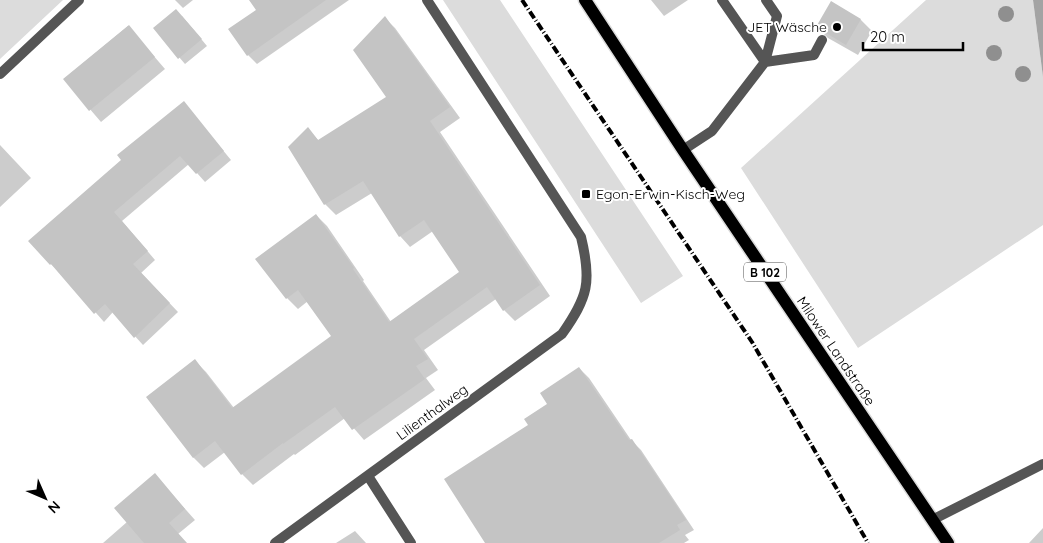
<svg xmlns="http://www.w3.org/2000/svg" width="1043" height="543" viewBox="0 0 1043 543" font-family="Quicksand,sans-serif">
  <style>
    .green { fill: #dcdcdc }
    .water { fill: #a3a3a3 }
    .shadow { fill: #0003 }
    .building { fill: #c4c4c4 }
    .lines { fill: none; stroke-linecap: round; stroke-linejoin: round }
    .primary-casing { stroke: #dbdbdb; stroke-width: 15 }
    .service { stroke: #555; stroke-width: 10 }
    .minor { stroke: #555; stroke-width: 10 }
    .primary { stroke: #000; stroke-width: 12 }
    .rail { stroke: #000; stroke-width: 4; stroke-dasharray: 8 2.5 1 2.5; stroke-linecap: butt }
    .tree { fill: #8f8f8f }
    .poi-dot { fill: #000; stroke: #fff; stroke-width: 2 }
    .labels { text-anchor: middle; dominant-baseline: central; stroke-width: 4; stroke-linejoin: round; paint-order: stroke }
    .shield { fill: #fff; stroke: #4c4c4c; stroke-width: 1 }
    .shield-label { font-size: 12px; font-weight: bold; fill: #000 }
    .poi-label { font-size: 14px; fill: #000; stroke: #fff; text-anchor: end }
    .street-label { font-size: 14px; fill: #000; stroke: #fff }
  </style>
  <rect width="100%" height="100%" fill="#fff"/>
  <path class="green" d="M0,0H63L0,59Z
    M443,0H500L683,276L641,303Z
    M926,0H1033L1043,77V225L858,348L741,168Z"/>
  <path class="water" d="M1033,0H1043V77Z"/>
  <path class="shadow" d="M175,0H193L183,8Z
    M251,0H349L257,64L248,55L258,10Z
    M651,0H688L664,16Z
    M832,3L861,20L872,31L858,55L828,38L817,27Z
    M182,16L207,46L185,64L154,28Z
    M385,18L395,28L460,118L440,132L550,296L515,321L504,310L496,299L424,350L438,370L426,378L435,390L364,440L345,418L295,455L294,454L253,485L242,474L225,452L204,468L193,457L195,361L206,372L234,408L333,337L308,301L298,309L287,298L257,259L316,215L327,226L364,280L363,281L391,322L460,272L433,231L410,247L400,236L372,193L336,215L325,204L308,129L319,141L388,98Z
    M128,26L165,69L101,122L64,79Z
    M184,103L231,160L205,182L189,164L122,221L155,260L141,273L178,312L143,345L113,312L104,322L60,272L51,264L123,160Z
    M0,145L31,178L0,207Z
    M579,368L589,378L631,440L641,450L694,530L685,535L689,540L684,543H487L530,426Z
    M155,475L195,520L178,534L186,543H103L127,522Z
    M1043,528V543H1029Z
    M355,531L366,543H336Z"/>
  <path class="building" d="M249,0H326L247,56L228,29L256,10Z
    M831,1L861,19L846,45L816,27Z
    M176,9L202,39L178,59L153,28Z
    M385,16L450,107L430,121L540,285L503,311L487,287L414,339L428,359L416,366L425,379L352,430L335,407L283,444V443L241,475L215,441L193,458L146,397L195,359L232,408L331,336L298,290L286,299L255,259L316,214L354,268L353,269L389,322L459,272L424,220L399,237L363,181L324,205L288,147L308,127L318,140L386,97L353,50Z
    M129,25L155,57L89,111L63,79Z
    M184,101L224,151L196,174L180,156L114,212L148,251L133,264L170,303L134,338L105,304L94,314L51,264L50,265L28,241L121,160L117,155Z
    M579,367L629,440L632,439L686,520L677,525L680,530L659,543H485L444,479L528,425L524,419L547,404L540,393Z
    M155,473L185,509L169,523L187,543H144L114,508Z"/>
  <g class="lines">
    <defs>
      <path id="primary" d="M585,0L683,150L948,543"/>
    </defs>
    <use href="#primary" class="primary-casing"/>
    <path class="service" d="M766,0L777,16L765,62L814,55L822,40
      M683,150L712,131L765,62L722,0
      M932,520L1043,464"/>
    <path class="minor" d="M0,74L79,0
      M368,476L411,543
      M275,543L562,334C588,297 592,282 581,237L427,0"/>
    <use href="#primary" class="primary"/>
    <path class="rail" d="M522,0L752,342L868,543"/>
  </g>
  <g class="tree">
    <circle cx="1006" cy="14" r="8"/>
    <circle cx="994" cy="53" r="8"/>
    <circle cx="1023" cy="74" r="8"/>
  </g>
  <g class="poi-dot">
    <circle cx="837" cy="27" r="5"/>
    <rect x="581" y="189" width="10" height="10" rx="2.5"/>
  </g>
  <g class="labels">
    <rect class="shield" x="744" y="262.5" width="42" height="19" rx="4"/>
    <g class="shield-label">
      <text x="765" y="272">B 102</text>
    </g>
    <g class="poi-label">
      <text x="827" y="27">JET Wäsche</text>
      <text x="596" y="194" text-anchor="start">Egon-Erwin-Kisch-Weg</text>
    </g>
    <g class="street-label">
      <text transform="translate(836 351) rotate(56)">Milower Landstraße</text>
      <text transform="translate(432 412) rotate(-36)">Lilienthalweg</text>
    </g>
  </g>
  <g transform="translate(45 498) rotate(135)" stroke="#ffffff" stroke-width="4" paint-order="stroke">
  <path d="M0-4L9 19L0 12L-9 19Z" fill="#000000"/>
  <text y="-8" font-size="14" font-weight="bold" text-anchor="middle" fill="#000000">N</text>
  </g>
  <path d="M863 42v8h100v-8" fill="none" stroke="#000000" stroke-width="2.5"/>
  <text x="870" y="42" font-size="15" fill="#000000" stroke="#ffffff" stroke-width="4" paint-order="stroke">20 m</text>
</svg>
